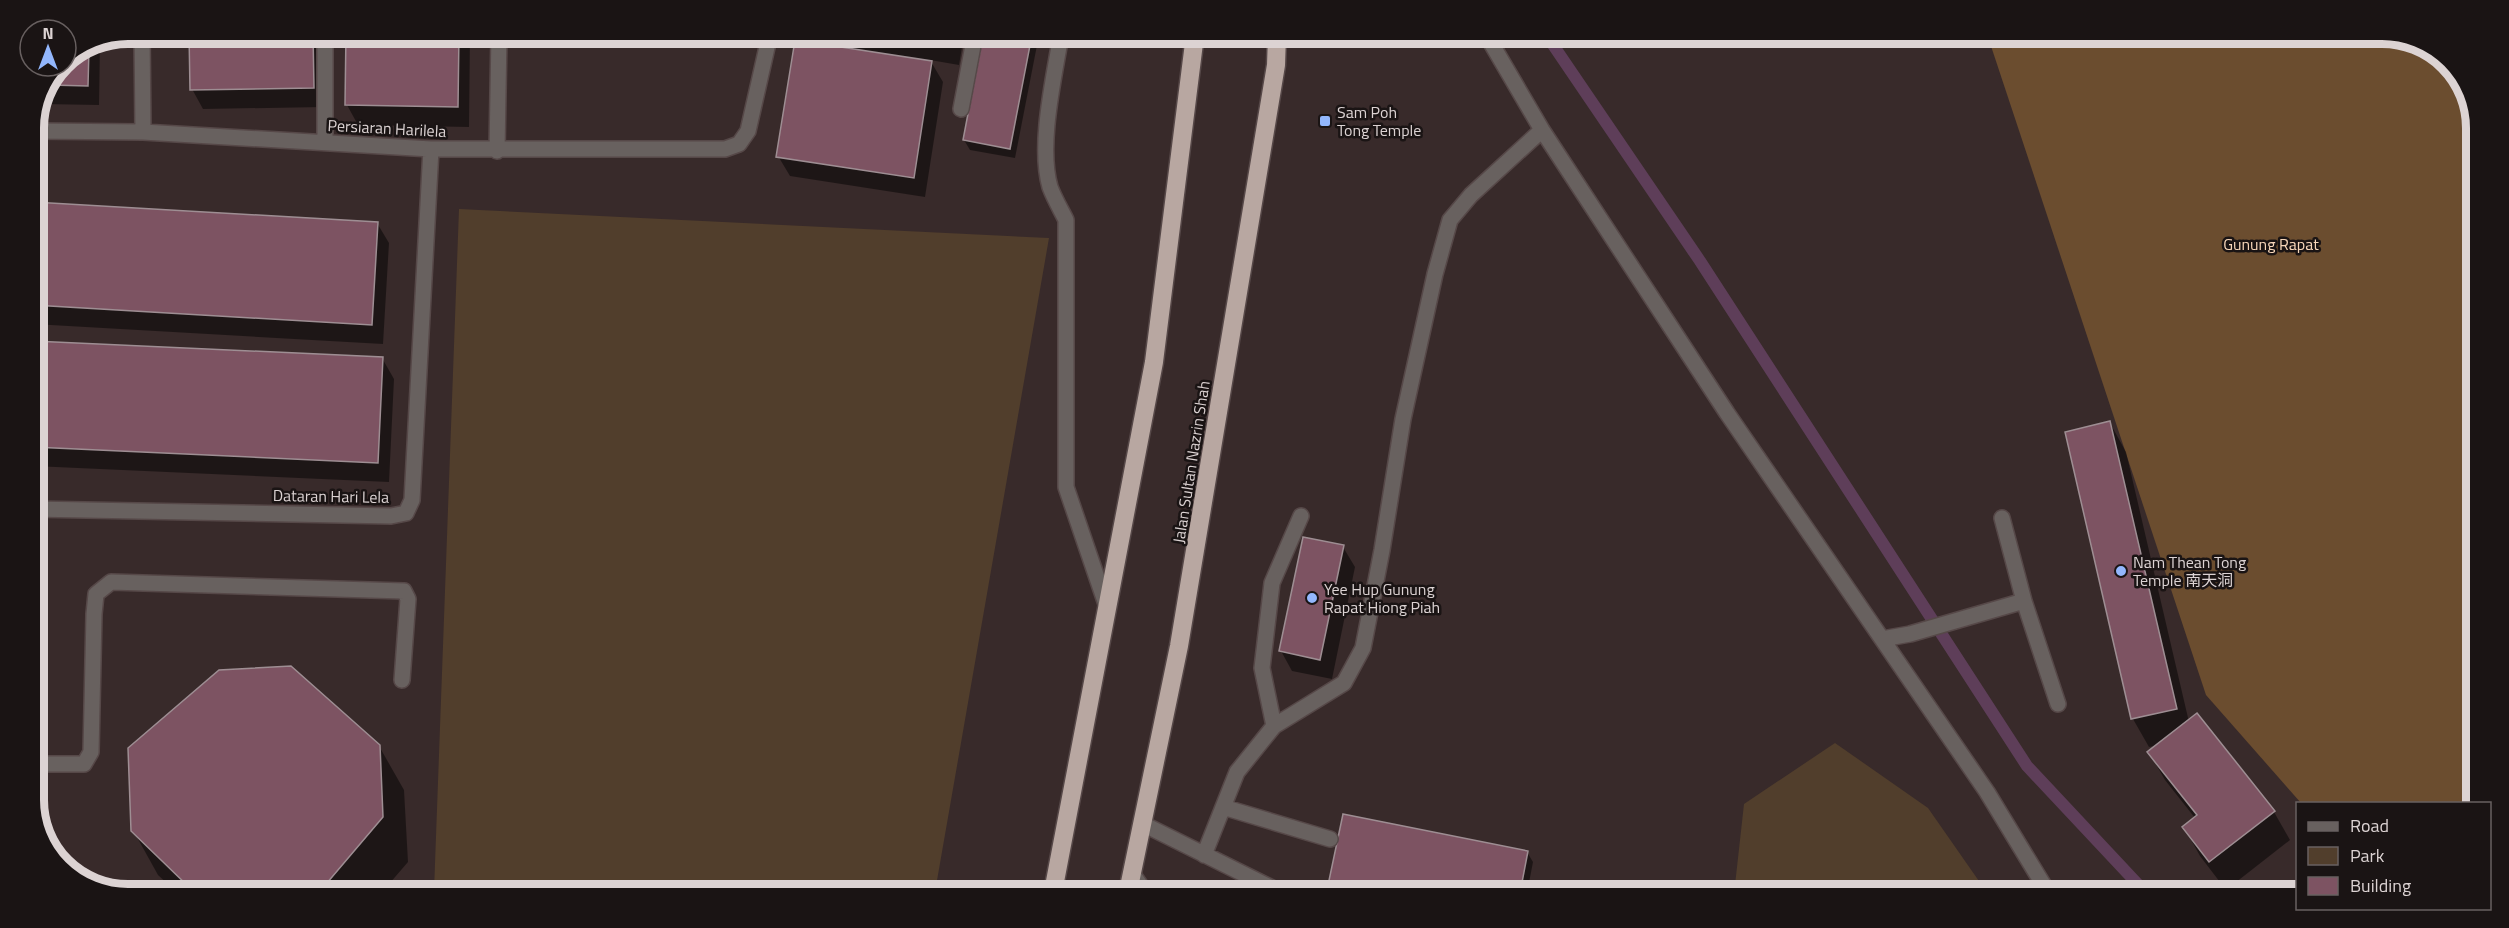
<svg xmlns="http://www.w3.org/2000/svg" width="2509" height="928" viewBox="0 0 2509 928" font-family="'Titillium Web','Noto Sans SC',sans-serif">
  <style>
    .green { fill: #513e2c }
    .forest { fill: #6b4d2f }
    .shadow { fill: #0007 }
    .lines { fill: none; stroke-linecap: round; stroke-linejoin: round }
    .stream { stroke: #5e3e59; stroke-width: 12 }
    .building { fill: #7d5362; stroke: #9e8e93; stroke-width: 1.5 }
    .minor-casing { stroke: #564848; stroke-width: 18 }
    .highway-casing { stroke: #564848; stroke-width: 21 }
    .minor { stroke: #68615f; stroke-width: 15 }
    .highway { stroke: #b8a7a1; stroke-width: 18 }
    .poi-dot { fill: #93b7fd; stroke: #1a1414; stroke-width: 2 }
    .labels { text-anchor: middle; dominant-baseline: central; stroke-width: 5; stroke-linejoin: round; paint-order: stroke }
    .poi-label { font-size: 16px; fill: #dcd3d3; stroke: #1a1414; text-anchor: start }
    .street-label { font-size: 16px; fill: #dcd3d3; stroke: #1a1414 }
    .park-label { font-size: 16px; fill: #f8d7ba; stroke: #1a1414 }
    .rim { fill: none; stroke: #dcd3d3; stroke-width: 8 }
  </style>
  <rect width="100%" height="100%" fill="#382a2a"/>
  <path class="green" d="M459,209L1049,238L935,892L434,891Z
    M1835,743L1928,808L1988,894H1734L1744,804Z"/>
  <path class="forest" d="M1988,37L2412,38L2457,70L2476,121L2471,803H2301L2206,695Z"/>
  <path class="shadow" d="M191,33H323L324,107L203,109L192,89Z
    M348,33L470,34L469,127L358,125L347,105Z
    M829,35H964L959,65L930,60L943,82L925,197L790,176L778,156L837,48Z
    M984,35H1039L1015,158L970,150L964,140Z
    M100,44L99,105L41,104L58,66H66V58Z
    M33,204L377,223L389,243L383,344L33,324Z
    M33,342L382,358L394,379L389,482L33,466Z
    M2110,423L2126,452L2189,722L2274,812L2290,840L2226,890L2200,856L2184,827L2195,818L2165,780L2149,752L2158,745L2149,747L2133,719L2067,433Z
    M1343,547L1355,567L1332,679L1292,671L1281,651Z
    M379,746L404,790L408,862L383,891L174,890L158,875L133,830Z
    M1527,852L1533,862L1527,893H1350L1334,890V893H1331L1329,889Z"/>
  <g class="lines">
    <path class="stream" d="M1547,36L1700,261L2027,766L2147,894"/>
  </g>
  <path class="building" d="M189,33H313L314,88L190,90Z
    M346,33L459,34L458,107L345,105Z
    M882,35H950L948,46Z
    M983,35H1032L1010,149L963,140Z
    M795,40L932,61L914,178L776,157Z
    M89,49L88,86L50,85L58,66H66V58Z
    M33,202L378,222L372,325L33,305Z
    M33,341L383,357L378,463L33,447Z
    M2110,421L2177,709L2131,719L2065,432Z
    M1303,537L1344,545L1320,660L1279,651Z
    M291,666L380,745L383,817L321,890H192L131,831L128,748L219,670Z
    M2197,713L2275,811L2209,862L2182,827L2197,815L2147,752Z
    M1343,814L1528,851L1520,893H1342L1327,890Z"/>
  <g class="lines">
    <defs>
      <path id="minor" d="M142,33L143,132
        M325,33V142
        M1061,35C1054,78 1038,145 1050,187C1054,198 1061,210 1066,220V487L1107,607
        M1487,36L1542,130L1727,413L1987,792L2049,894
        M961,109L975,35
        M33,131L143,132L431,149H725L739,144L748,131L770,34
        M497,151L499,34
        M33,509L391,516L406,513L412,500L431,149
        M2024,601L2058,704
        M1882,639L1910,634L2024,601L2002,518
        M1274,726L1262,668L1272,583L1301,516
        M33,764H84L91,752L94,614L96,594L111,582L404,591L408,599L402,680
        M1223,807L1330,839
        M1143,824L1282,893
        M1204,855L1237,772L1274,726L1344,683L1363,648L1382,550L1403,419L1435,274L1450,220L1471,195L1542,130
        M1132,873L1145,892"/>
      <path id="highway" d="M1053,892L1154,362L1195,35
        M1128,892L1179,646L1276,65L1277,36"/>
    </defs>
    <use href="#minor" class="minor-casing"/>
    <use href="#highway" class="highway-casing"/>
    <use href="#minor" class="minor"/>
    <use href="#highway" class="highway"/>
  </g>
  <g class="poi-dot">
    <rect x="1319" y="115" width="12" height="12" rx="3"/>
    <circle cx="2121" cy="571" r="6"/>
    <circle cx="1312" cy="598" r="6"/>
  </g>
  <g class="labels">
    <g class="poi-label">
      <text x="1337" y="112">Sam Poh<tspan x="1337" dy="18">Tong Temple</tspan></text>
      <text x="2133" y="562">Nam Thean Tong<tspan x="2133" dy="18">Temple 南天洞</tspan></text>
      <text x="1324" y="589">Yee Hup Gunung<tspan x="1324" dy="18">Rapat Hiong Piah</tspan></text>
    </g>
    <g class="street-label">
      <text transform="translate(387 128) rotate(3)">Persiaran Harilela</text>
      <text transform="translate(1191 462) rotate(-81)">Jalan Sultan Nazrin Shah</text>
      <text transform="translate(331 496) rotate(1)">Dataran Hari Lela</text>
    </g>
    <g class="park-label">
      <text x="2271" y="244">Gunung Rapat</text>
    </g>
  </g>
  <path d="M0 0H2509V928H0ZM128 44H2382A84 84 0 0 1 2466 128V800A84 84 0 0 1 2382 884H128A84 84 0 0 1 44 800V128A84 84 0 0 1 128 44Z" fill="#1a1414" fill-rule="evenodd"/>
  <path class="rim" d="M128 44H2382A84 84 0 0 1 2466 128V800A84 84 0 0 1 2382 884H128A84 84 0 0 1 44 800V128A84 84 0 0 1 128 44Z"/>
  <rect x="2296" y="802" width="195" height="108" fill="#1a1414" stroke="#686060" stroke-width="1.5"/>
  <rect x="2308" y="822" width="30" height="9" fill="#68615f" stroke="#686060" stroke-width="1.5"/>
  <text x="2350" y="832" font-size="18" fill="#dcd3d3">Road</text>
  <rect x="2308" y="847" width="30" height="18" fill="#513e2c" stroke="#686060" stroke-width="1.5"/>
  <text x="2350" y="862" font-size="18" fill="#dcd3d3">Park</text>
  <rect x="2308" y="877" width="30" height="18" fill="#7d5362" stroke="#686060" stroke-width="1.5"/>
  <text x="2350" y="892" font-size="18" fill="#dcd3d3">Building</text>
  <g transform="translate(48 48)"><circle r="28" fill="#1a1414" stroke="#686060" stroke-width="1.5"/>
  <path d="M0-4.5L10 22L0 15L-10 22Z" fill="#93b7fd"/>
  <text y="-9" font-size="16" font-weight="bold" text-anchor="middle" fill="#dcd3d3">N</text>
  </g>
</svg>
